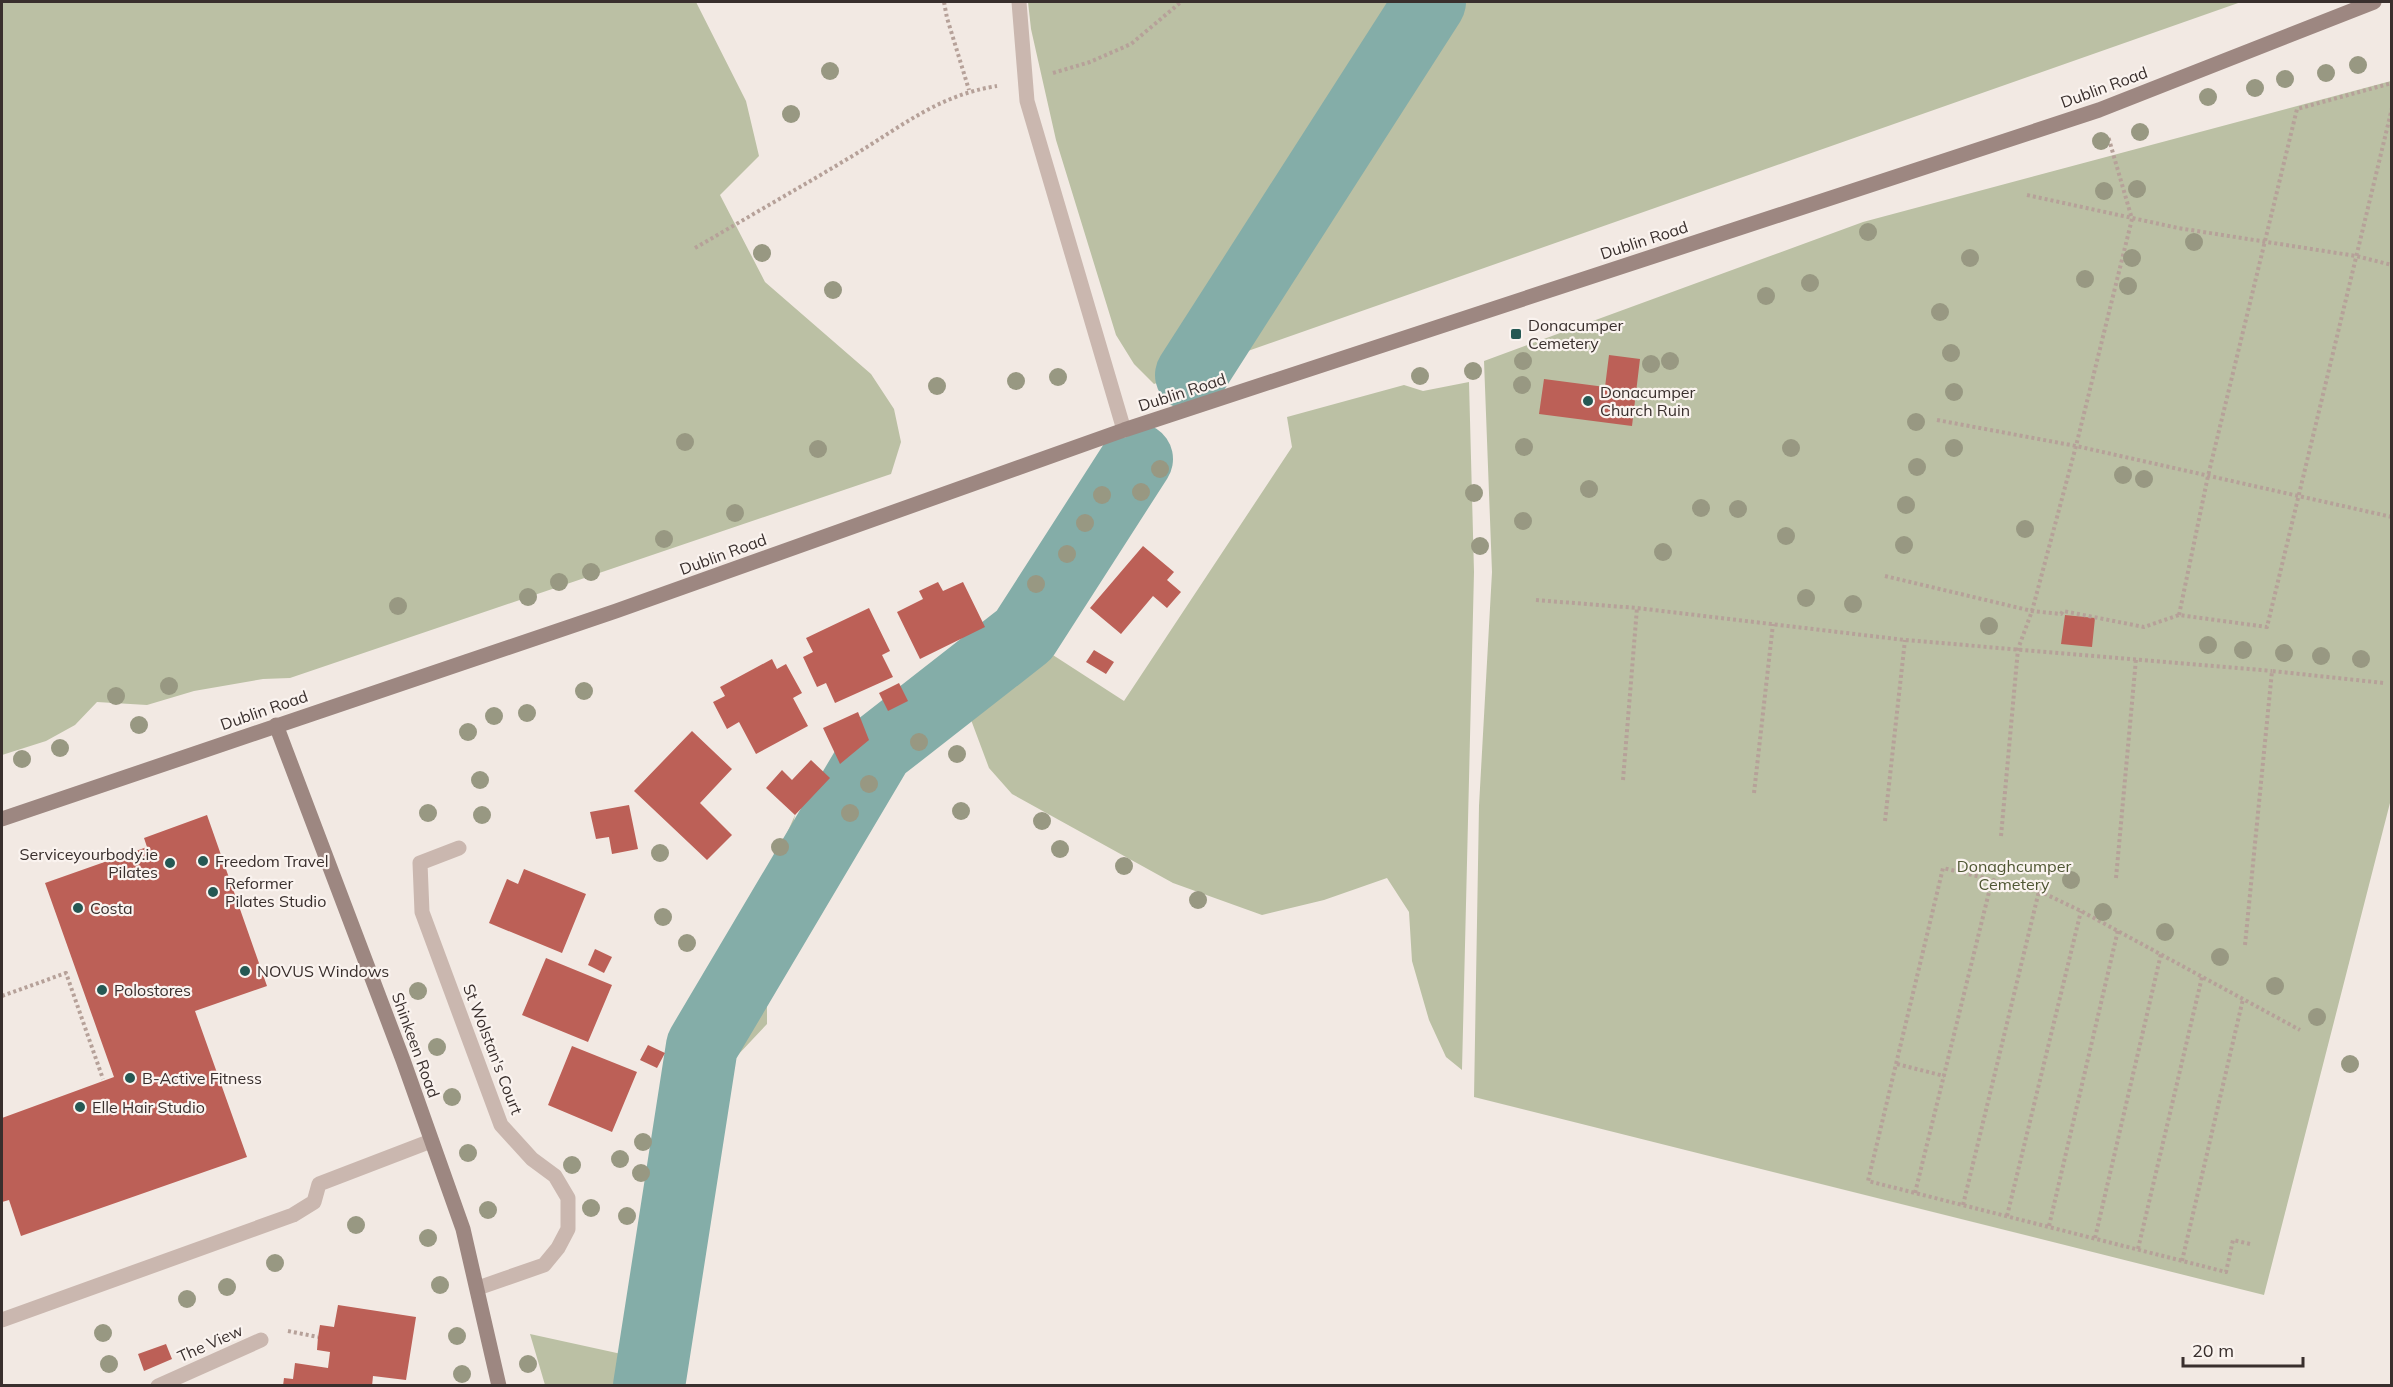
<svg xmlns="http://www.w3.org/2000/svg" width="2393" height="1387" viewBox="0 0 2393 1387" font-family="Mulish,sans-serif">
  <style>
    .green { fill: #bbc0a4 }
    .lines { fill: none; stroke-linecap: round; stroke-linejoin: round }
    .river { stroke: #84ada8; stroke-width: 72 }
    .building { fill: #bc6057 }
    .path { stroke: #b6a199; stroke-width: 4; stroke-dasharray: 3 3; stroke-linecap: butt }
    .lane { stroke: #cab7af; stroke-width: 15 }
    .street { stroke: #cab7af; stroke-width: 15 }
    .secondary { stroke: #9d8781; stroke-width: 15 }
    .tree { fill: #989882 }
    .poi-dot { fill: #255853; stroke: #faf3ef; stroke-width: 2 }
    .labels { text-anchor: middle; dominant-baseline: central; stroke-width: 4.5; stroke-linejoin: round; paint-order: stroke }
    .street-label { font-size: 16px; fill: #392f2d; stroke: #faf3ef }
    .poi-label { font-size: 16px; fill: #392f2d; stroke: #faf3ef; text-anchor: start }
    .park-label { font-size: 16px; fill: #4e5632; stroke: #faf3ef }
  </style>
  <rect width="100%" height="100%" fill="#f2e9e3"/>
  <path class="green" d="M2,2H696L746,101L759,156L720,195L765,282L871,374L894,409L901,442L891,474L290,678L263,679L194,691L147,705L97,702L75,725L46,741L2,755Z
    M1028,2H2241L1154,384L1134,364L1116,335L1056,140L1031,29Z
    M2391,81V799L2264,1295L1474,1097L1479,806L1492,572L1484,361L1863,222Z
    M1469,382L1474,572L1462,1070L1446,1057L1429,1020L1412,961L1409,912L1387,878L1324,900L1262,915L1173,883L1012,794L989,768L958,685L986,657L1022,635L1124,701L1292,447L1287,417L1404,385L1423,391Z
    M795,815L767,955V1024L719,1075L681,1317L676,1385H545L530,1334L626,1355C630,1315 631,1272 640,1233C674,1087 735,951 795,815Z"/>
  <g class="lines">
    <path class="river" d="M1191,375L1430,2
      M649,1386L702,1046L878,749L1024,635L1137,459"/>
  </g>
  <path class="building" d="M1609,355L1640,359L1632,426L1539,414L1544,379L1605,387Z
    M1143,546L1174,572L1167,580L1181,592L1167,608L1153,596L1121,634L1090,608Z
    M938,582L943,591L963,582L985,627L920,659L897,612L923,599L919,591Z
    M869,608L890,651L882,655L893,677L835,703L826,683L817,687L803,657L813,652L806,638Z
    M2065,615L2095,618L2092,647L2061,644Z
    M1094,650L1114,662L1106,674L1086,662Z
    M772,659L777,669L786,664L802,693L793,698L808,726L756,754L739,722L727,729L713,702L725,696L720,687Z
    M899,683L908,701L888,711L879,693Z
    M858,712L869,740L840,764L823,728Z
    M692,731L732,769L700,803L732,835L707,860L634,791Z
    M811,760L830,778L795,815L766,788L782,770L792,780Z
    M629,805L638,849L612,854L609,837L596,839L590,812Z
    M207,815L267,986L195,1011L247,1157L21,1236L9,1200L2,1202V1118L114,1077L45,883L147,847L144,838Z
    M524,869L586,894L562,953L489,923L507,879L518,884Z
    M595,949L612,957L604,973L588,965Z
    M546,958L612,985L588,1042L522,1015Z
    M648,1045L665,1053L657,1068L640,1060Z
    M572,1046L637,1072L612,1132L548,1105Z
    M338,1305L416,1317L406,1380L373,1376L372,1386H283L284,1378L293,1379L295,1363L328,1368L330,1352L317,1350L318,1337L320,1325L334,1327Z
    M166,1344L172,1359L144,1371L138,1354Z"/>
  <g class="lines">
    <path class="path" d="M944,2L947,18L969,90
      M1053,73L1090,62L1131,44L1181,2
      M2027,195L2178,228L2356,256L2392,265
      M695,248C748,217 801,187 854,155C902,126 939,95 997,86
      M1937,420L2076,446L2392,517
      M1885,576L2032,611L2061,614L2063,611L2144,627L2179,615L2267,627L2392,108
      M1536,600L1637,608L1905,640L2272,671
      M2179,615L2208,476L2297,109L2392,83
      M1623,780L1637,608
      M1754,793L1773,624
      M1885,821L1905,640
      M2001,836L2018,649L2032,611L2076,446L2132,219L2108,136
      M2116,878L2136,659
      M2245,945L2272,671L2384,683
      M2,996L66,973L103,1079
      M1897,1064L1944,1076
      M1915,1193L1992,880
      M1963,1205L2039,891
      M2007,1216L2081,911
      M2049,1226L2118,930
      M2095,1238L2161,954
      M2250,1244L2233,1240L2226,1272L1868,1181L1943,868L2039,891L2081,911L2300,1030
      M2138,1249L2202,977
      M2182,1261L2243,999
      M288,1331L318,1337"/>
    <path class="lane" d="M1019,2L1027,101L1124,430
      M2,1320L293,1215L314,1202L319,1184L431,1141"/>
    <path class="street" d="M459,848L420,863L422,912L501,1125L532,1159L555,1176L568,1198V1229L558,1248L544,1265L478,1288
      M158,1386L261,1340"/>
    <path class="secondary" d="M276,725L403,1060L463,1229L499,1386
      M2,819L616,611L1124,430L2099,110L2374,2"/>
  </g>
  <g class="tree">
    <circle cx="2358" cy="65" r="9"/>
    <circle cx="830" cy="71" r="9"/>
    <circle cx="2326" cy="73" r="9"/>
    <circle cx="2285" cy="79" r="9"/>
    <circle cx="2255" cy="88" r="9"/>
    <circle cx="2208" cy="97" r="9"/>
    <circle cx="791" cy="114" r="9"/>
    <circle cx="2140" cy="132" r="9"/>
    <circle cx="2101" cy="141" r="9"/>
    <circle cx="2137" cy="189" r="9"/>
    <circle cx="2104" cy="191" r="9"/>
    <circle cx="1868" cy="232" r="9"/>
    <circle cx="2194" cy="242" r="9"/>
    <circle cx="762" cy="253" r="9"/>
    <circle cx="1970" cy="258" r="9"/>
    <circle cx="2132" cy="258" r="9"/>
    <circle cx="2085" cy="279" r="9"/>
    <circle cx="1810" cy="283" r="9"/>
    <circle cx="2128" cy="286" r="9"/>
    <circle cx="833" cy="290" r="9"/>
    <circle cx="1766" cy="296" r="9"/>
    <circle cx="1940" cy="312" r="9"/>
    <circle cx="1951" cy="353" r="9"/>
    <circle cx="1523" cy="361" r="9"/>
    <circle cx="1670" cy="361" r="9"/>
    <circle cx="1651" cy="364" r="9"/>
    <circle cx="1473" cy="371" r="9"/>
    <circle cx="1420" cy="376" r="9"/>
    <circle cx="1058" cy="377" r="9"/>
    <circle cx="1016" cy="381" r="9"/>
    <circle cx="1522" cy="385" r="9"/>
    <circle cx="937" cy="386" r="9"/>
    <circle cx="1954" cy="392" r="9"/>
    <circle cx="1916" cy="422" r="9"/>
    <circle cx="685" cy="442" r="9"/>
    <circle cx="1524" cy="447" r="9"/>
    <circle cx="1791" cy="448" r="9"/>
    <circle cx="1954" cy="448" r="9"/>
    <circle cx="818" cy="449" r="9"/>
    <circle cx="1917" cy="467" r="9"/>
    <circle cx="1160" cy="469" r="9"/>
    <circle cx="2123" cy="475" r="9"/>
    <circle cx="2144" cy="479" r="9"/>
    <circle cx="1589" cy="489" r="9"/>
    <circle cx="1141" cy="492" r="9"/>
    <circle cx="1474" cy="493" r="9"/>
    <circle cx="1102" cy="495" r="9"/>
    <circle cx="1906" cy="505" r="9"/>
    <circle cx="1701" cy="508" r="9"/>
    <circle cx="1738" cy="509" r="9"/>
    <circle cx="735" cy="513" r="9"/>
    <circle cx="1523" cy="521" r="9"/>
    <circle cx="1085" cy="523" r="9"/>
    <circle cx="2025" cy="529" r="9"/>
    <circle cx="1786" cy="536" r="9"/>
    <circle cx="664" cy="539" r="9"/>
    <circle cx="1904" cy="545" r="9"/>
    <circle cx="1480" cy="546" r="9"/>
    <circle cx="1663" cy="552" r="9"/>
    <circle cx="1067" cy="554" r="9"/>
    <circle cx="591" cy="572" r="9"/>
    <circle cx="559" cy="582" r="9"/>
    <circle cx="1036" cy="584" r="9"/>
    <circle cx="528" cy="597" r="9"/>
    <circle cx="1806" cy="598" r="9"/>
    <circle cx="1853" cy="604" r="9"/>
    <circle cx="398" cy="606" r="9"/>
    <circle cx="1989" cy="626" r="9"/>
    <circle cx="2208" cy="645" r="9"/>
    <circle cx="2243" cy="650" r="9"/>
    <circle cx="2284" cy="653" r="9"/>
    <circle cx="2321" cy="656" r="9"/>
    <circle cx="2361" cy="659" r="9"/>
    <circle cx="169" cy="686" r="9"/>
    <circle cx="584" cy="691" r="9"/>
    <circle cx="116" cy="696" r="9"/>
    <circle cx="527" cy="713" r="9"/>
    <circle cx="494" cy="716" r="9"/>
    <circle cx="139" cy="725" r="9"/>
    <circle cx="468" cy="732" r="9"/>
    <circle cx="919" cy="742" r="9"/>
    <circle cx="60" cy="748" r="9"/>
    <circle cx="957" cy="754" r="9"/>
    <circle cx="22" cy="759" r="9"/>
    <circle cx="480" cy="780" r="9"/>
    <circle cx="869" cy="784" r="9"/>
    <circle cx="961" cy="811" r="9"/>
    <circle cx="428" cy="813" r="9"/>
    <circle cx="850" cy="813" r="9"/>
    <circle cx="482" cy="815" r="9"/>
    <circle cx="1042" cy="821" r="9"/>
    <circle cx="780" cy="847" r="9"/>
    <circle cx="1060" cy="849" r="9"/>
    <circle cx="660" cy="853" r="9"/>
    <circle cx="1124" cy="866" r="9"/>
    <circle cx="2071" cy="880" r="9"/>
    <circle cx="1198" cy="900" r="9"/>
    <circle cx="2103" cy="912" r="9"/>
    <circle cx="663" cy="917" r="9"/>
    <circle cx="2165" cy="932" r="9"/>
    <circle cx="687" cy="943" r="9"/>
    <circle cx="2220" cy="957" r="9"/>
    <circle cx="2275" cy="986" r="9"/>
    <circle cx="418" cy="991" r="9"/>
    <circle cx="2317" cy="1017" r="9"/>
    <circle cx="437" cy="1047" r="9"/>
    <circle cx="2350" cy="1064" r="9"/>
    <circle cx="452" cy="1097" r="9"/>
    <circle cx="643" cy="1142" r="9"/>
    <circle cx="468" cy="1153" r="9"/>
    <circle cx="620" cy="1159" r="9"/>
    <circle cx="572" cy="1165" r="9"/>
    <circle cx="641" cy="1173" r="9"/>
    <circle cx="591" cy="1208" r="9"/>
    <circle cx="488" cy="1210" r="9"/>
    <circle cx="627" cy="1216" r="9"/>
    <circle cx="356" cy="1225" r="9"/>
    <circle cx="428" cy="1238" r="9"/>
    <circle cx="275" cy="1263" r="9"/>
    <circle cx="440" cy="1285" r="9"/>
    <circle cx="227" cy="1287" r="9"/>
    <circle cx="187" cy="1299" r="9"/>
    <circle cx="103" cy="1333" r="9"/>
    <circle cx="457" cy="1336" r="9"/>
    <circle cx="109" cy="1364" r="9"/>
    <circle cx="528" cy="1364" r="9"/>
    <circle cx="462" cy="1374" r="9"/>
  </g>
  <g class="poi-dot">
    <rect x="1510" y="328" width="12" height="12" rx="3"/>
    <circle cx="1588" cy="401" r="6"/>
    <circle cx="203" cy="861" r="6"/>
    <circle cx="170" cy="863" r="6"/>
    <circle cx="213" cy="892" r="6"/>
    <circle cx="78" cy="908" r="6"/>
    <circle cx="245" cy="971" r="6"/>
    <circle cx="102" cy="990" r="6"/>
    <circle cx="130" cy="1078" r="6"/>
    <circle cx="80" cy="1107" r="6"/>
  </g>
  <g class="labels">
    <g class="street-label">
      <text transform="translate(2104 87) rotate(-20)">Dublin Road</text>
      <text transform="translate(1644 240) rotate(-18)">Dublin Road</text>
      <text transform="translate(1182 392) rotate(-18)">Dublin Road</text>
      <text transform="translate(723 554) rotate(-20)">Dublin Road</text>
      <text transform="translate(264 710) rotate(-19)">Dublin Road</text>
      <text transform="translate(416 1045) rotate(70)">Shinkeen Road</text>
      <text transform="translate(493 1049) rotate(69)">St Wolstan's Court</text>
      <text transform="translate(210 1343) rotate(-24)">The View</text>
    </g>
    <g class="poi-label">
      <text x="1528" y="325">Donacumper<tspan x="1528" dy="18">Cemetery</tspan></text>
      <text x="1600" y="392">Donacumper<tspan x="1600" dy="18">Church Ruin</tspan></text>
      <text x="158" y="854" text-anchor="end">Serviceyourbody.ie<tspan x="158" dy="18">Pilates</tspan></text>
      <text x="215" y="861">Freedom Travel</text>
      <text x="225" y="883">Reformer<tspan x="225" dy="18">Pilates Studio</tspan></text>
      <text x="90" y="908">Costa</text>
      <text x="257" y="971">NOVUS Windows</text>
      <text x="114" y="990">Polostores</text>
      <text x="142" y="1078">B-Active Fitness</text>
      <text x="92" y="1107">Elle Hair Studio</text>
    </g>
    <g class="park-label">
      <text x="2014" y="866">Donaghcumper<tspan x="2014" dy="18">Cemetery</tspan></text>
    </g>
  </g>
  <rect width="2393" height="1387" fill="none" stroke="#392f2d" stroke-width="6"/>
  <path d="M2183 1357v9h120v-9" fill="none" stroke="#392f2d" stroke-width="3"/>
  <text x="2192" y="1357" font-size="18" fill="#392f2d" stroke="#faf3ef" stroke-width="4.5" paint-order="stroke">20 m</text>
</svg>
